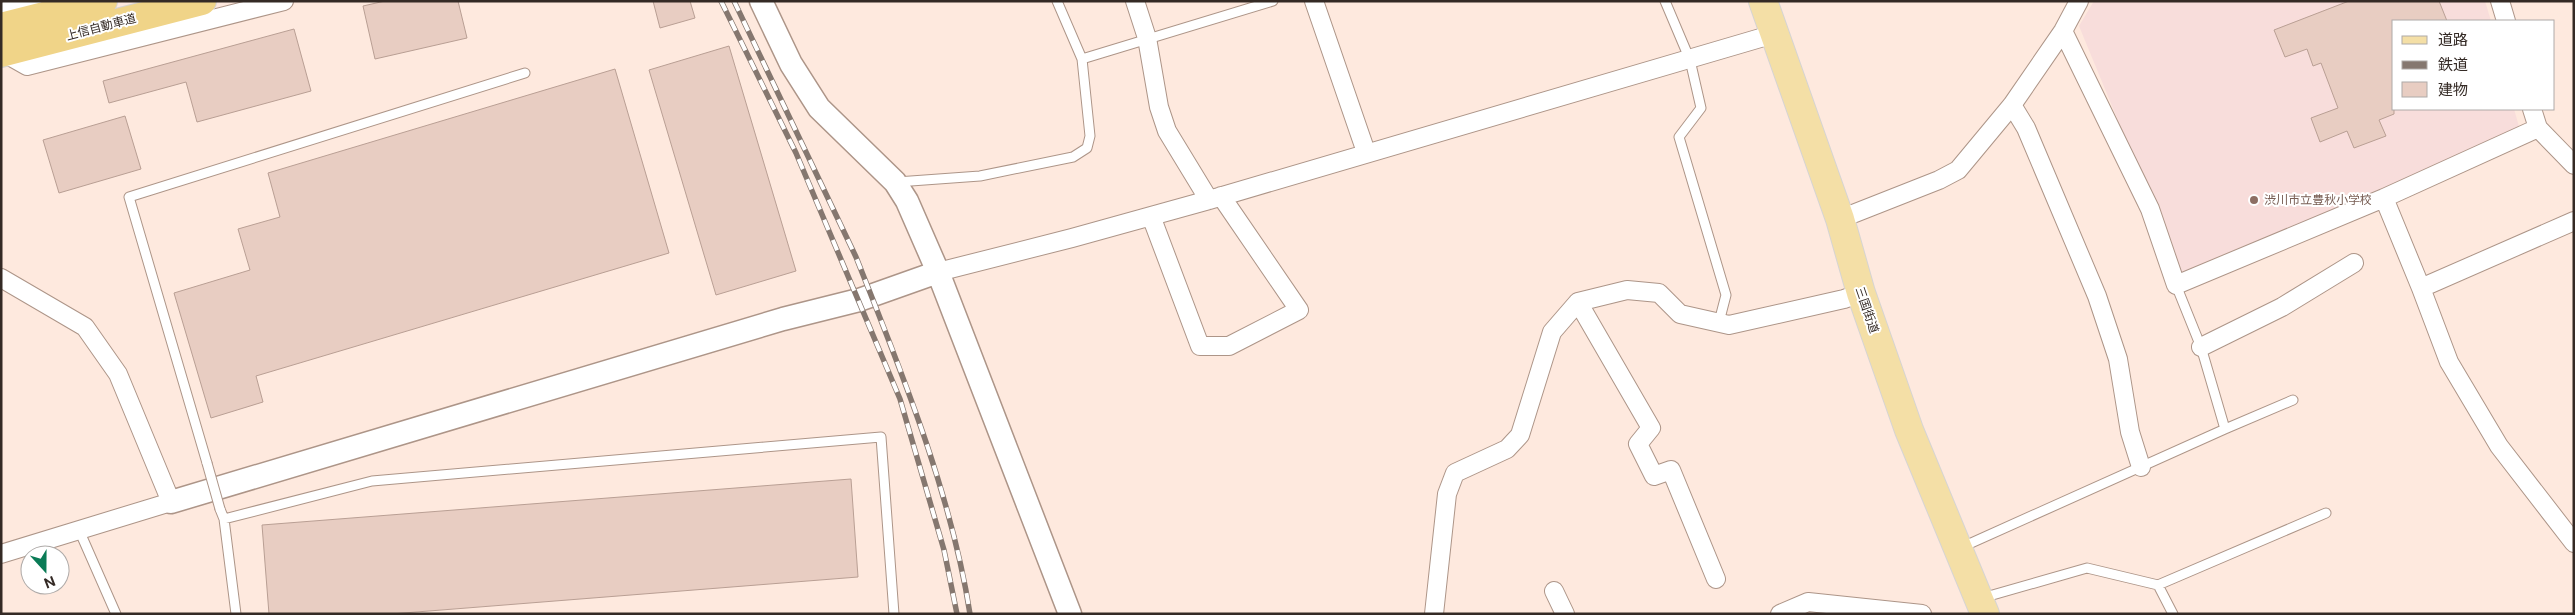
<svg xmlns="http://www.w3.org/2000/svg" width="2575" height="615" viewBox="0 0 2575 615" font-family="'Public Sans','Noto Sans JP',sans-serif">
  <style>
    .education { fill: #f8dddb }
    .building { fill: #e8cdc2; stroke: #b99f94 }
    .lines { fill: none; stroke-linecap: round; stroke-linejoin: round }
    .service-casing { stroke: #ad9588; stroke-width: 11 }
    .minor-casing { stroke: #ad9588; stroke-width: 20 }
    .tertiary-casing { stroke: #ad9588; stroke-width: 25 }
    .primary-casing { stroke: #d6d4d3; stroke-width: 30 }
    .trunk-casing { stroke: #d6d4d3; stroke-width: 30 }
    .service { stroke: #fff; stroke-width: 9 }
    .minor { stroke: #fff; stroke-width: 18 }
    .tertiary { stroke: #fff; stroke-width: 22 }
    .primary { stroke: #f4dfa6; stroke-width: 28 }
    .trunk { stroke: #f0d488; stroke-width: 28 }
    .rail-casing { stroke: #85776f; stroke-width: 5.5 }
    .rail { stroke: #fff; stroke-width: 4; stroke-dasharray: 11; stroke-linecap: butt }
    .service-bridge-casing { stroke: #ad9588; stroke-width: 11; stroke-linecap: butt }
    .service-bridge { stroke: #fff; stroke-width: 9 }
    .education-dot { fill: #8d6e63; stroke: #fff; stroke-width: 2 }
    .labels { text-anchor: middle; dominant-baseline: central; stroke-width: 4; stroke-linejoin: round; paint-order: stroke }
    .street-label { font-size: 12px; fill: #342a25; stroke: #fff }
    .education-label { font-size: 12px; fill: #785e54; stroke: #fff; text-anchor: start }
  </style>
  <rect width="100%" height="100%" fill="#fee9de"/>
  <path class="education" d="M2094,1H2485L2491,21H2394V109H2514L2520,130L2186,274L2180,271L2079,26Z"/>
  <path class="building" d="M385,1H458L467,38L375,59L363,6Z
    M653,1H690L695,18L660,28Z
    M2349,1H2439L2447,21H2394V114L2379,120L2386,136L2354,148L2347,131L2320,142L2311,118L2338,108L2321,63L2313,66L2307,49L2285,57L2274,30Z
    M294,29L311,91L197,122L186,82L109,103L103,81Z
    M729,46L796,271L716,295L649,70Z
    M615,69L669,253L256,376L263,402L211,418L174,293L250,270L238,229L280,217L268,173Z
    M125,116L141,169L59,193L43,140Z
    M851,479L858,577L391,614H269L262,525Z"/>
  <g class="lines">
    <defs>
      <path id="service" d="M1665,1L1690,60L1701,108L1679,137L1726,295L1719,322
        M1082,59L1273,1
        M897,182L980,176L1073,157L1087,148L1090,136L1082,59L1057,1
        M2176,285L2201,347L2225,429
        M207,463L129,197L525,73
        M220,509L224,519L372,481L881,437L894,614
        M224,519L236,614
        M79,530L116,614
        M1960,548L2225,429L2293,400
        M2158,585L2173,614
        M1982,598L2087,568L2158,585L2326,513"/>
      <path id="minor" d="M1135,1L1147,38L1159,107L1167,131L1209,200
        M1314,1L1366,152
        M2500,1L2506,21
        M1,15L11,7L32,1
        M2063,31L2150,209L2176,285L2384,198L2421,288L2574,221
        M4,53L27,66L284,1
        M2012,105L2026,128L2097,296L2118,359L2130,432L2141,467
        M2532,109L2538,128L2574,165
        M2384,198L2538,128
        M1151,216L1200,346H1229L1299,310L1221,196
        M1840,219L1939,180L1958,170L2012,105L2063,31L2079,1
        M938,272L1072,238L1209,200L1774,34
        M1,278L85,327L118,374L171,502L1,554
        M2421,288L2449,362L2499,446L2574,543
        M1578,302L1651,428L1638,444L1654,476L1671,470L1716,579
        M2201,347L2282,307L2354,263
        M1554,591L1565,614
        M1434,614L1447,494L1455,473L1507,449L1520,435L1552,332L1578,302L1627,290L1659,293L1680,314L1729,325L1844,299L1861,293
        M1780,614L1808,602L1922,614"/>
      <path id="tertiary" d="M761,1L791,64L819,108L895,182L907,201L938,272
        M171,502L783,319L859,300L938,272L1070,614"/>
      <path id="primary" d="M1763,1L1840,219L1861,293L1909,430L1985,614"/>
      <path id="trunk" d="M1,27L103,1
        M1,53L202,1"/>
    </defs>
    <use href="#service" class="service-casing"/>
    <use href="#minor" class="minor-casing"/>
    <use href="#tertiary" class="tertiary-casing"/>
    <use href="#primary" class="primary-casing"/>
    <use href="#trunk" class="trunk-casing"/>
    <use href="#service" class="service"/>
    <use href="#minor" class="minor"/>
    <use href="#tertiary" class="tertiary"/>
    <use href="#primary" class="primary"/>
    <use href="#trunk" class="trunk"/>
    <defs>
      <path id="rail" d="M721,1L796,153L900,399L944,550L957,614
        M734,1L856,257C901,371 951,492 970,614"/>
    </defs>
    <use href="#rail" class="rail-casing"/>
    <use href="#rail" class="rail"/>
    <defs>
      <path id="service-bridge" d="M207,463L220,509"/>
    </defs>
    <use href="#service-bridge" class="service-bridge-casing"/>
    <use href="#service-bridge" class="service-bridge"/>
  </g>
  <circle class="education-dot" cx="2254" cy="200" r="5"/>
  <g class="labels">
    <g class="street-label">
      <text transform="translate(101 27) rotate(-15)">上信自動車道</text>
      <text transform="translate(1867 310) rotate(71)">三国街道</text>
    </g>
    <g class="education-label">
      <text x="2264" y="200">渋川市立豊秋小学校</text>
    </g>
  </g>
  <rect width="2575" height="615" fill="none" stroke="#342a25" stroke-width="5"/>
  <rect x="2392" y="20" width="162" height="90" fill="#ffffff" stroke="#aeaaa8"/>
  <rect x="2402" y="36" width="25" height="8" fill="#f4dfa6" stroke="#aeaaa8"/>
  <text x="2438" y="45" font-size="15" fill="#342a25">道路</text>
  <rect x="2402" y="61" width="25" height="8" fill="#85776f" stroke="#aeaaa8"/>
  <text x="2438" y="70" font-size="15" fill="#342a25">鉄道</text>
  <rect x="2402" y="82" width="25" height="15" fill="#e8cdc2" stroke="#aeaaa8"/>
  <text x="2438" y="95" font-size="15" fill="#342a25">建物</text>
  <g transform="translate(45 570) rotate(159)"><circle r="24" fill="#ffffff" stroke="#aeaaa8"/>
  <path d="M0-4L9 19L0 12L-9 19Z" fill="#0a7b56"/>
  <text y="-8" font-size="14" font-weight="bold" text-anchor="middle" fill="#342a25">N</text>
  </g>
</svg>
